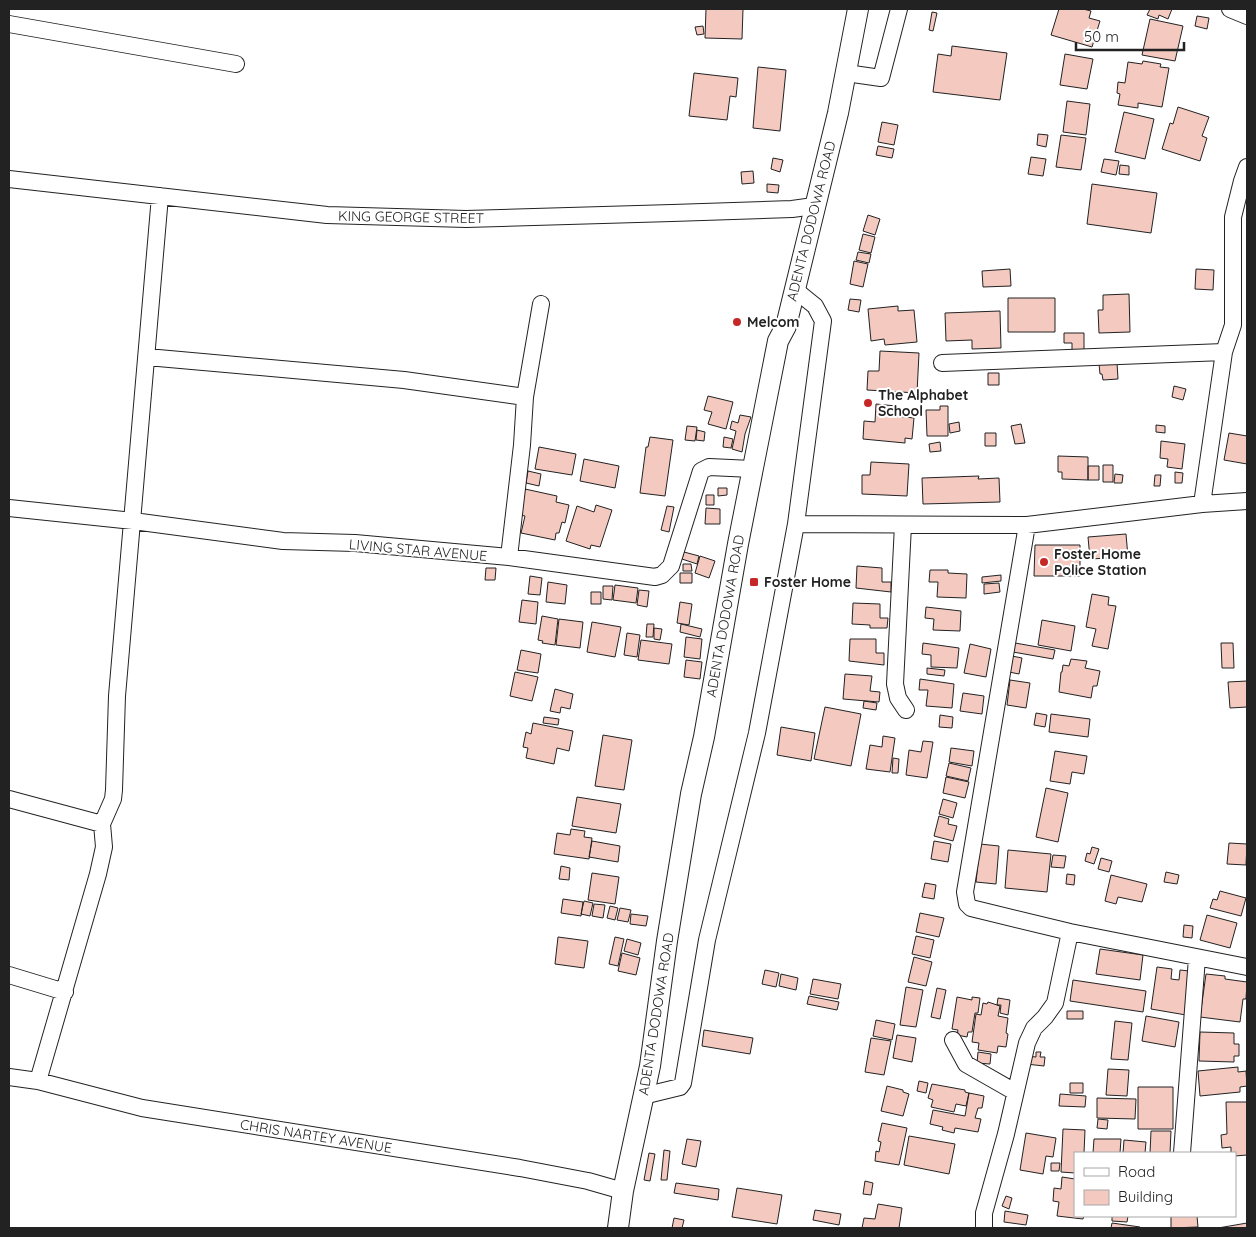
<svg xmlns="http://www.w3.org/2000/svg" width="1256" height="1237" viewBox="0 0 1256 1237" font-family="Quicksand,sans-serif">
  <style>
    .building { fill: #f3c9c0; stroke: #222 }
    .lines { fill: none; stroke-linecap: round; stroke-linejoin: round }
    .minor-casing { stroke: #222; stroke-width: 18 }
    .major-casing { stroke: #222; stroke-width: 22 }
    .minor { stroke: #fff; stroke-width: 16 }
    .major { stroke: #fff; stroke-width: 20 }
    .poi-dot { fill: #c62828; stroke: #fff; stroke-width: 2 }
    .labels { text-anchor: middle; dominant-baseline: central; stroke-width: 4; stroke-linejoin: round; paint-order: stroke }
    .street-label { font-size: 14px; fill: #222; stroke: #fff }
    .poi-label { font-size: 14px; font-weight: bold; fill: #222; stroke: #fff; text-anchor: start }
  </style>
  <rect width="100%" height="100%" fill="#fff"/>
  <path class="building" d="M706,9H743L742,39L705,38Z
    M1059,9H1083L1091,11L1089,18L1100,21L1092,47L1051,35Z
    M1150,9H1172L1168,19L1159,15L1158,19L1147,15Z
    M932,12L937,13L933,31L929,30Z
    M1197,16L1209,18L1207,29L1195,26Z
    M1150,19L1183,26L1175,61L1142,55Z
    M703,26L704,34L697,35L695,27Z
    M952,46L1007,53L1000,100L933,92L938,54L951,56Z
    M1065,54L1093,59L1087,89L1060,85Z
    M1143,61L1161,64L1160,67L1169,68L1162,107L1138,103V108L1118,105L1120,94L1117,93L1118,82L1125,83L1128,62L1142,64Z
    M758,67L786,70L780,131L753,128Z
    M694,73L738,78L736,97L730,96L727,120L689,116Z
    M1067,101L1090,104L1086,135L1063,132Z
    M1178,107L1209,117L1202,136L1207,138L1200,161L1162,149L1170,123L1173,124Z
    M1124,112L1154,119L1145,159L1115,152Z
    M882,122L898,125L894,145L878,142Z
    M1038,134L1048,135L1046,147L1037,145Z
    M1061,135L1086,138L1081,170L1056,167Z
    M878,146L894,149L892,158L876,155Z
    M1031,157L1046,159L1043,176L1028,174Z
    M773,158L783,160L780,172L771,169Z
    M1104,159L1119,161L1116,175L1101,172Z
    M1120,165L1129,166V175L1119,174Z
    M753,171L754,183L742,184L741,172Z
    M767,184L779,185L778,193L767,192Z
    M1092,184L1157,193L1151,233L1087,224Z
    M868,215L880,219L875,235L863,231Z
    M863,234L875,237L871,253L859,250Z
    M858,252L871,254L869,263L856,260Z
    M854,261L868,264L863,287L850,284Z
    M1010,269L1011,286L983,287L982,271Z
    M1196,269L1214,270L1213,290L1195,289Z
    M1129,294L1130,332L1099,333L1098,310H1103V295Z
    M1008,298H1055V332H1008Z
    M850,299L861,300L859,312L848,310Z
    M898,306V311L914,310L917,342L885,345L884,339L871,341L868,309Z
    M1000,311L1001,348L972,349V340L946,341L945,313Z
    M1064,333H1084V351H1072V343H1064Z
    M880,351L919,353L917,393L867,390L868,371H879Z
    M1117,363L1118,379L1103,380L1102,374H1100L1099,364Z
    M988,373H999V385H988Z
    M1174,386L1186,389L1183,400L1172,397Z
    M708,396L733,402L726,429L708,424L712,412L704,410Z
    M876,404L896,406V416L914,418L912,439L905,438V443L863,439L864,421L875,422Z
    M940,406H948V436H927L926,410H940Z
    M740,415L751,417L745,434L742,452L732,449L736,431L730,429L732,421L738,423Z
    M959,422L960,431L950,433L949,424Z
    M1021,424L1025,443L1015,444L1011,426Z
    M1156,425L1165,426V433L1156,432Z
    M687,426L697,427L695,441L685,440Z
    M697,430L705,432L704,441L696,440Z
    M985,433H996V446H985Z
    M1229,433L1247,436V464L1224,460Z
    M650,437L673,440L665,496L640,493L646,447H648Z
    M724,437L733,439L731,448L723,447Z
    M1161,441L1185,444L1182,469L1167,467L1168,459L1160,458Z
    M940,442L941,451L930,452L929,444Z
    M539,447L576,454L572,475L535,469Z
    M1058,456L1088,457V480L1062,479V472H1058Z
    M584,459L619,466L615,488L580,481Z
    M871,462L909,464L907,496L862,494V475H870Z
    M1103,465H1113V482H1103Z
    M1088,466H1099V480H1088Z
    M528,471L541,474L539,486L526,483Z
    M1175,472L1183,473L1182,483H1175Z
    M1115,474L1123,475L1122,483H1114Z
    M1155,475H1161L1160,486H1154Z
    M979,476L978,479L999,478L1000,502L923,504L922,478Z
    M718,488H727V495L718,496Z
    M525,489L557,496L556,502L569,505L565,523L562,522L559,533H556L555,540L521,533L525,516L520,515Z
    M706,495H714V505H706Z
    M596,505L612,510L600,547L591,545L590,549L566,541L577,506L594,512Z
    M667,506L674,507L669,532L661,530Z
    M706,508L720,509V524H705Z
    M1126,534L1128,557L1090,559L1088,537Z
    M1035,545H1080V576H1034Z
    M684,552L699,556L697,564L682,559Z
    M700,556L715,561L709,578L695,573Z
    M683,564H691L692,571H683Z
    M857,566L882,568V582H891V592L856,588Z
    M486,568H496L495,580H485Z
    M930,570H948V573L967,574L966,598L937,597L938,582H929Z
    M680,573H692V583H680Z
    M1001,575V581L982,583V577Z
    M530,576L542,578L540,595L528,594Z
    M548,582L567,585L565,604L546,602Z
    M999,583L1000,592L984,594V584Z
    M615,585L638,588L636,603L613,600Z
    M603,586H613L612,600L603,599Z
    M639,590L649,591L647,607L637,605Z
    M591,592H601V604H591Z
    M1092,594L1109,597L1108,605L1116,606L1108,649L1092,646L1096,629L1086,627Z
    M522,600L538,602L536,624L519,622Z
    M680,602L692,604L689,625L677,623Z
    M853,603L880,604V618H888L887,628H870V625L852,624Z
    M926,607L961,611L960,631L933,630L934,619L925,618Z
    M542,616L558,619L555,645L542,643L543,641L538,640Z
    M559,619L583,622L580,648L556,645Z
    M1042,620L1075,626L1071,651L1038,645Z
    M592,622L621,627L615,657L587,652Z
    M647,624H654L653,637H646Z
    M681,624L702,629L700,637L680,632Z
    M654,628L662,629L660,640L654,639Z
    M627,633L640,635L637,657L624,655Z
    M686,637L702,639L700,659L684,657Z
    M850,639H876V653H884V665L849,661Z
    M641,640L672,644L669,664L638,660Z
    M923,643L959,648L957,668L931,667V655L922,654Z
    M1015,643L1055,650L1053,659L1013,652Z
    M1221,643H1233L1234,668H1222Z
    M970,644L991,649L986,677L964,673Z
    M521,650L541,654L538,673L517,670Z
    M1012,656L1022,658L1019,674L1009,672Z
    M1071,659L1087,661L1085,668L1100,671L1097,686H1093L1091,698L1059,692L1061,672H1062L1063,665L1069,666Z
    M686,660L702,662L700,679L684,677Z
    M927,668L945,670L944,676L927,674Z
    M515,672L538,677L532,701L510,696Z
    M845,674L872,676L870,691L880,692L879,702L843,699Z
    M920,679L954,684L952,708L926,706L928,690H919Z
    M1010,680L1030,683L1026,708L1007,705Z
    M1247,681V707L1230,708L1228,682Z
    M555,689L573,694L570,709L561,707L560,713L550,711Z
    M963,693L984,696L982,714L960,711Z
    M864,701L877,703L876,710L863,708Z
    M825,707L861,714L851,766L814,759Z
    M1036,713L1047,715L1045,727L1034,725Z
    M1051,714L1090,719L1088,737L1049,732Z
    M940,715L953,717L952,728L939,727Z
    M544,717L559,719L558,725L543,723Z
    M533,723L573,731L569,751L557,748L554,764L526,758L528,748L523,747L526,732L531,734Z
    M781,727L815,733L811,761L777,755Z
    M603,735L632,740L624,790L595,786Z
    M883,736L895,738L890,772L866,769L870,745L882,747Z
    M923,741L933,742L927,778L906,775L909,750L921,752Z
    M951,748L974,751L972,766L949,762Z
    M1055,751L1087,756L1084,774L1072,772L1070,784L1050,781Z
    M893,758L899,759L898,773H892Z
    M949,763L971,768L968,781L946,776Z
    M946,777L969,782L965,798L943,793Z
    M1046,788L1068,793L1058,842L1036,837Z
    M577,797L621,804L616,833L572,826Z
    M943,799L957,803L953,818L939,814Z
    M939,816L949,819L948,824L957,826L953,841L934,836Z
    M571,829L585,831L584,837L592,838L589,859L554,854L557,833L570,835Z
    M592,841L620,846L618,862L589,857Z
    M934,841L951,844L948,862L931,859Z
    M1229,843L1247,844L1246,865L1227,864Z
    M980,844L999,846L996,884L976,882Z
    M1092,847L1099,849L1094,864L1085,861L1087,853L1090,854Z
    M1008,850L1051,854L1047,892L1005,888Z
    M1053,855L1066,856L1064,868L1051,867Z
    M1101,858L1112,861L1109,872L1098,869Z
    M561,866L570,868L569,880L559,879Z
    M1166,872L1179,875L1177,884L1164,882Z
    M592,873L619,877L615,904L588,900Z
    M1067,874L1075,875L1074,885L1066,884Z
    M1111,875L1147,884L1142,902L1118,897L1116,904L1105,901Z
    M925,883L936,885L934,899L922,897Z
    M1220,891L1246,898L1241,916L1210,908L1213,899L1217,900Z
    M563,899L583,902L581,916L561,913Z
    M584,901L593,903L590,916L581,914Z
    M594,904L605,905L603,918L592,916Z
    M610,906L618,908L615,920L607,918Z
    M620,908L631,910L628,922L617,920Z
    M920,913L944,918L939,937L916,932Z
    M631,914L648,916L646,926L630,924Z
    M1207,915L1237,923L1230,948L1200,940Z
    M1184,925L1193,926L1192,938L1183,937Z
    M916,936L934,940L930,958L912,954Z
    M558,937L588,941L584,968L555,964Z
    M615,937L624,939L618,966L609,964Z
    M627,939L641,943L638,955L624,951Z
    M1100,949L1143,955L1140,980L1096,974Z
    M622,953L640,958L636,975L618,971Z
    M914,957L932,962L926,986L908,982Z
    M1157,967L1172,969L1171,979L1179,980L1180,970L1189,971L1186,1015L1151,1009Z
    M765,970L779,973L776,987L762,984Z
    M781,974L798,978L796,990L779,986Z
    M1206,974L1225,976V979L1247,982L1246,999H1243L1240,1022L1200,1017Z
    M813,979L841,984L838,999L810,994Z
    M1073,980L1146,991L1143,1012L1070,1001Z
    M906,987L923,990L916,1027L900,1025Z
    M937,988L946,990L940,1019L931,1017Z
    M809,996L839,1002L837,1010L807,1004Z
    M957,997L972,1000V997L980,998L978,1013H975L972,1032H968L967,1037L957,1035L958,1030L952,1029Z
    M998,998L1010,1000L1008,1015L1000,1013L1001,1005H997Z
    M988,1002L1000,1006L998,1016L1008,1018L1006,1033L1008,1034L1006,1047L998,1046L997,1053L978,1050L979,1043L972,1042L976,1014L981,1015L983,1003L987,1004Z
    M1067,1011H1083V1019H1067Z
    M1146,1016L1179,1022L1175,1047L1142,1041Z
    M876,1020L895,1024L892,1040L873,1036Z
    M1115,1021L1132,1023L1128,1060L1111,1059Z
    M704,1030L753,1038L750,1054L702,1046Z
    M1200,1032L1234,1033V1044H1239V1056H1234V1062L1199,1061Z
    M897,1035L916,1038L912,1062L893,1058Z
    M871,1038L891,1041L884,1075L865,1072Z
    M978,1052L991,1054L990,1064L977,1063Z
    M1036,1052H1041L1040,1057H1045L1044,1066L1026,1064L1027,1056L1036,1057Z
    M1238,1067V1072L1246,1071L1247,1086L1240,1087V1092L1200,1096L1198,1071Z
    M1108,1069L1129,1070L1127,1096L1106,1095Z
    M919,1081L928,1083L926,1093L917,1091Z
    M1070,1083H1083V1093H1070Z
    M932,1084L965,1090V1092L969,1093L966,1106L956,1104L954,1112L931,1107L933,1100L928,1098Z
    M887,1086L903,1090V1092L909,1094L903,1116L881,1111Z
    M1138,1087H1173V1129H1138Z
    M969,1093L984,1096L982,1108H978L975,1118L981,1119L978,1132L955,1128L954,1133L942,1130L943,1127L930,1124L933,1110L965,1116Z
    M1060,1094L1086,1096L1085,1107L1059,1106Z
    M1097,1098L1136,1099L1135,1119L1097,1118Z
    M1226,1102H1247V1155L1235,1156V1153H1231V1147L1222,1148L1221,1135L1227,1134Z
    M1098,1119L1108,1120L1107,1129L1097,1128Z
    M882,1123L907,1128L899,1165L875,1161L876,1151L879,1152L881,1142L878,1141Z
    M1063,1129L1085,1130L1084,1153H1075V1173L1061,1172Z
    M1151,1131H1171L1170,1153H1150Z
    M1026,1133L1056,1138L1053,1157L1046,1156L1043,1174L1020,1170Z
    M909,1136L955,1144L949,1174L904,1165Z
    M687,1139L701,1141L696,1167L682,1164Z
    M1094,1139H1121L1120,1153H1093Z
    M1124,1140L1146,1142L1145,1153H1123Z
    M664,1150L670,1151L667,1180H661Z
    M649,1153L655,1154L650,1181L644,1180Z
    M1051,1163H1060L1059,1171H1051Z
    M1062,1177L1075,1179V1216H1084L1083,1219L1057,1216L1059,1202L1053,1201L1054,1188L1061,1189Z
    M865,1181L873,1183L871,1195L863,1194Z
    M676,1183L719,1189L718,1200L674,1193Z
    M737,1188L782,1195L777,1224L732,1217Z
    M1006,1196L1012,1198L1009,1209L1002,1206Z
    M878,1204L902,1208L899,1228H862L864,1218L875,1219Z
    M815,1210L841,1214L839,1225L813,1220Z
    M1005,1211L1028,1215L1026,1225L1004,1222Z
    M1112,1216H1128L1127,1222L1112,1221Z
    M1171,1216H1197L1198,1227L1171,1228Z
    M674,1218L684,1220L682,1228H672Z
    M1112,1223L1140,1227V1228H1111Z
    M1247,1223V1228H1218Z"/>
  <g class="lines">
    <defs>
      <path id="minor" d="M1230,9L1247,16
        M9,24L236,64
        M846,73L881,78L899,9
        M9,179L327,215L466,219L672,213L792,209L814,206
        M794,289L815,306L823,321L796,524
        M147,357L404,380L525,397
        M942,363L1224,352
        M1202,504L1224,352L1233,325V217L1242,181L1247,167
        M9,508L133,521L283,541L355,543L509,557L655,577L662,575L671,566L701,471L709,467L752,469
        M903,525L895,684L898,698L906,710
        M1027,525L965,892L967,904L971,908L1070,932L1247,967
        M509,557L522,445L525,397L541,304
        M9,799L102,824
        M9,975L65,992
        M953,1040L966,1064L1015,1092
        M9,1077L38,1081L142,1108L520,1168L588,1181L623,1191
        M38,1081L98,874L104,847L102,824L113,799L114,790L117,696L160,196
        M643,1096L680,1087L683,1083L707,940L757,733L796,524L1027,525L1202,504L1247,501
        M1182,1153L1197,958
        M984,1228V1213L1006,1134L1027,1043L1034,1028L1045,1017L1055,1003L1070,932"/>
      <path id="major" d="M618,1228L623,1191L650,1066L667,941L691,794L704,737L738,544L778,341L786,326L838,113L858,9"/>
    </defs>
    <use href="#minor" class="minor-casing"/>
    <use href="#major" class="major-casing"/>
    <use href="#minor" class="minor"/>
    <use href="#major" class="major"/>
  </g>
  <g class="poi-dot">
    <circle cx="737" cy="322" r="5"/>
    <circle cx="868" cy="403" r="5"/>
    <circle cx="1044" cy="562" r="5"/>
    <rect x="749" y="577" width="10" height="10" rx="2.5"/>
  </g>
  <g class="labels">
    <g class="street-label">
      <text transform="translate(411 217) rotate(1)">KING GEORGE STREET</text>
      <text transform="translate(811 221) rotate(-76)">ADENTA DODOWA ROAD</text>
      <text transform="translate(418 550) rotate(5)">LIVING STAR AVENUE</text>
      <text transform="translate(725 616) rotate(-80)">ADENTA DODOWA ROAD</text>
      <text transform="translate(656 1014) rotate(-81)">ADENTA DODOWA ROAD</text>
      <text transform="translate(316 1136) rotate(9)">CHRIS NARTEY AVENUE</text>
    </g>
    <g class="poi-label">
      <text x="747" y="322">Melcom</text>
      <text x="878" y="395">The Alphabet<tspan x="878" dy="16">School</tspan></text>
      <text x="1054" y="554">Foster Home<tspan x="1054" dy="16">Police Station</tspan></text>
      <text x="764" y="582">Foster Home</text>
    </g>
  </g>
  <rect width="1256" height="1237" fill="none" stroke="#222222" stroke-width="20"/>
  <rect x="1074" y="1152" width="162" height="65" fill="#ffffff" stroke="#a7a7a7"/>
  <rect x="1084" y="1168" width="25" height="8" fill="#ffffff" stroke="#a7a7a7"/>
  <text x="1118" y="1177" font-size="15" fill="#222222">Road</text>
  <rect x="1084" y="1190" width="25" height="15" fill="#f3c9c0" stroke="#a7a7a7"/>
  <text x="1118" y="1202" font-size="15" fill="#222222">Building</text>
  <path d="M1076 42v8h108v-8" fill="none" stroke="#222222" stroke-width="2.5"/>
  <text x="1084" y="42" font-size="15" fill="#222222" stroke="#ffffff" stroke-width="4" paint-order="stroke">50 m</text>
</svg>
